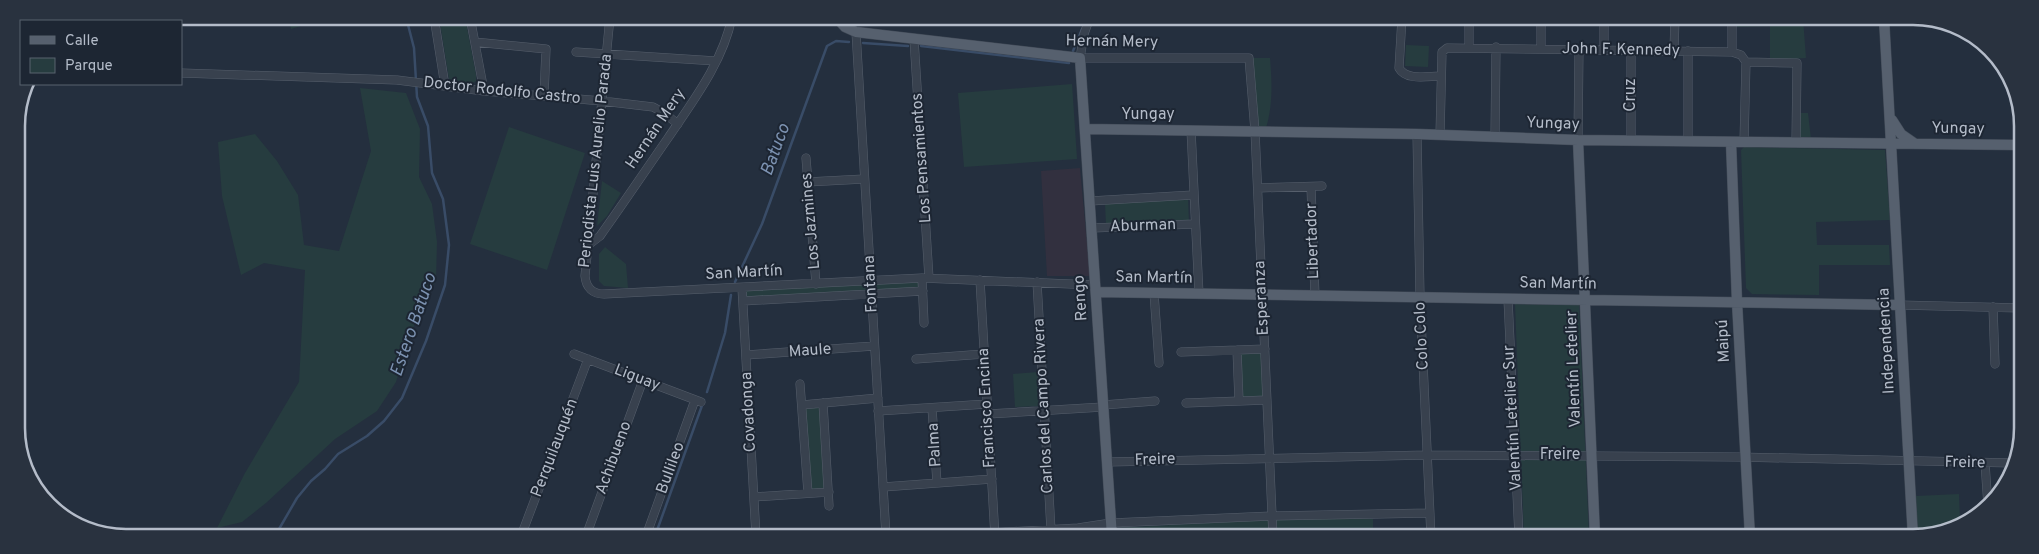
<svg xmlns="http://www.w3.org/2000/svg" width="2039" height="554" viewBox="0 0 2039 554" font-family="Overpass,sans-serif">
  <style>
    .medical { fill: #32303f }
    .green { fill: #263c3f }
    .lines { fill: none; stroke-linecap: round; stroke-linejoin: round }
    .stream { stroke: #394c67; stroke-width: 2.5 }
    .minor-casing { stroke: #565f6c; stroke-width: 9 }
    .major-casing { stroke: #414a57; stroke-width: 11 }
    .minor { stroke: #38414e; stroke-width: 8 }
    .major { stroke: #56606e; stroke-width: 10 }
    .labels { text-anchor: middle; dominant-baseline: central; stroke-width: 4; stroke-linejoin: round; paint-order: stroke }
    .street-label { font-size: 16px; fill: #b4bcc9; stroke: #1d2633 }
    .water-label { font-size: 18px; font-style: italic; fill: #7c92b1; stroke: #1d2633 }
    .rim { fill: none; stroke: #b4bcc9; stroke-width: 2.5 }
  </style>
  <rect width="100%" height="100%" fill="#242f3e"/>
  <path class="medical" d="M1080,168L1090,276H1047L1041,171Z"/>
  <path class="green" d="M288,16H333L291,29Z
    M439,17H465L476,75V81L472,84L449,79Z
    M1737,18H1803L1806,58L1770,60V26L1737,27Z
    M1406,45L1429,46L1428,67L1405,66Z
    M1250,58H1270C1272,81 1273,106 1266,128L1257,129Z
    M1072,84L1077,159L964,167L958,93Z
    M360,88L406,93L420,129L419,177L432,204L437,242L436,280L412,330L396,382L377,411L335,439L266,503L242,522L217,528L245,473L299,382L305,270L264,263L241,275L222,196L218,142L255,134L277,161L298,195L304,245L339,251L371,151Z
    M1798,113H1808L1811,139L1798,138Z
    M509,127L585,153L547,270L470,244Z
    M1744,147L1885,150L1890,220L1816,222L1817,245H1889L1890,265H1819V295L1752,294L1746,288L1741,150Z
    M602,181L621,193L607,216L597,226Z
    M1188,198L1189,223L1106,226L1105,203Z
    M605,247L626,264L628,288L604,286L599,281V254Z
    M920,280V289L746,298V291Z
    M1515,304L1579,305L1589,537H1524Z
    M1263,351L1265,399H1240L1239,352Z
    M1038,372L1040,406L1015,407L1013,374Z
    M821,406L827,491H810L805,407Z
    M1959,494L1960,521L1931,533L1917,534L1916,496Z
    M1281,519H1373V537H1116L1115,528Z
    M1106,529V537H989Z"/>
  <g class="lines">
    <path class="stream" d="M863,43L908,46
      M921,46L1069,63
      M1073,51L1082,29
      M735,282L762,224L827,46L836,41L849,42
      M707,392L725,333L731,295
      M275,536L297,498L311,481L325,469L338,454L367,436L384,421L402,398L426,341L445,285L449,245L443,199L432,173L428,126L417,97L414,48L406,17
      M655,536L704,400"/>
    <defs>
      <path id="minor" d="M434,17L445,86
        M470,17L484,91
        M610,17L585,276C586,288 593,294 604,294L922,278L1095,285
        M1090,17L1084,34L1080,58H1249L1255,131L1273,537
        M1402,18L1399,68C1406,81 1428,76 1440,76
        M1469,18V47
        M856,32L886,536
        M914,39L929,278
        M475,42L546,49L544,96
        M1541,48V18
        M1604,50V18
        M1631,50V140
        M1674,51L1675,18
        M576,52L716,61
        M1732,52V18
        M1746,62L1797,63L1796,142
        M181,73L397,80L484,91L602,101L653,107L664,113L678,124
        M1191,130L1199,294
        M1417,134L1420,297L1431,537
        M1440,135L1442,52L1447,48L1732,52L1741,55L1746,62
        M1495,137L1496,47
        M1578,140L1579,49
        M1688,141V51
        M1744,142L1746,62
        M806,158L816,284
        M807,182L864,179
        M1311,187L1315,296
        M1258,188L1322,186
        M1090,201L1193,195
        M1092,228L1195,224
        M587,246L600,236C623,204 645,171 668,138C693,101 723,62 732,17
        M922,278L924,323
        M980,280L995,537
        M1037,282L1051,530
        M742,288L756,536
        M1154,293L1159,363
        M1508,299L1519,537
        M743,301L923,291
        M1899,305L2021,308
        M1993,307L1995,364
        M1237,350L1239,401
        M1181,352L1265,349
        M574,354L701,402
        M746,355L874,346
        M916,359L984,354
        M800,384L808,493
        M823,403L829,506
        M1186,403L1267,400
        M802,405L878,398
        M1103,405L1155,401
        M932,408L937,483
        M878,411L987,404
        M988,414L1103,407
        M1107,462L1428,455L1738,457L2013,463
        M1985,463L1988,506
        M883,487L992,479
        M754,497L829,492
        M521,536L588,359
        M586,536L643,380
        M646,536L695,400
        M936,536L1078,528L1111,523L1272,516L1430,513"/>
      <path id="major" d="M836,17L845,27L856,32L1080,58L1112,537
        M1884,18L1913,538
        M1892,120L1901,134L1914,143
        M1085,129L1417,134L1578,140L2021,145
        M1578,140L1595,537
        M1731,142L1737,302L1750,537
        M1096,292L1899,305"/>
    </defs>
    <use href="#minor" class="minor-casing"/>
    <use href="#major" class="major-casing"/>
    <use href="#minor" class="minor"/>
    <use href="#major" class="major"/>
  </g>
  <g class="labels">
    <g class="street-label">
      <text transform="translate(1112 42) rotate(1)">Hernán Mery</text>
      <text transform="translate(1621 50) rotate(1)">John F. Kennedy</text>
      <text transform="translate(502 91) rotate(6)">Doctor Rodolfo Castro</text>
      <text transform="translate(1631 95) rotate(-90)">Cruz</text>
      <text x="1148" y="115">Yungay</text>
      <text transform="translate(1553 124) rotate(2)">Yungay</text>
      <text transform="translate(656 129) rotate(-56)">Hernán Mery</text>
      <text transform="translate(1958 129) rotate(1)">Yungay</text>
      <text transform="translate(922 158) rotate(-94)">Los Pensamientos</text>
      <text transform="translate(596 161) rotate(-84)">Periodista Luis Aurelio Parada</text>
      <text transform="translate(811 221) rotate(-95)">Los Jazmines</text>
      <text transform="translate(1143 226) rotate(-2)">Aburman</text>
      <text transform="translate(1313 241) rotate(-92)">Libertador</text>
      <text transform="translate(744 273) rotate(-3)">San Martín</text>
      <text transform="translate(1154 278) rotate(1)">San Martín</text>
      <text transform="translate(871 284) rotate(-93)">Fontana</text>
      <text transform="translate(1558 284) rotate(1)">San Martín</text>
      <text transform="translate(1081 298) rotate(-94)">Rengo</text>
      <text transform="translate(1262 298) rotate(-93)">Esperanza</text>
      <text transform="translate(1422 336) rotate(-93)">Colo Colo</text>
      <text transform="translate(1724 341) rotate(-93)">Maipú</text>
      <text transform="translate(1887 341) rotate(-93)">Independencia</text>
      <text transform="translate(810 351) rotate(-4)">Maule</text>
      <text transform="translate(1574 369) rotate(-92)">Valentín Letelier</text>
      <text transform="translate(637 378) rotate(21)">Liguay</text>
      <text transform="translate(1044 406) rotate(-93)">Carlos del Campo Rivera</text>
      <text transform="translate(987 408) rotate(-93)">Francisco Encina</text>
      <text transform="translate(749 412) rotate(-93)">Covadonga</text>
      <text transform="translate(1513 418) rotate(-93)">Valentín Letelier Sur</text>
      <text transform="translate(935 445) rotate(-94)">Palma</text>
      <text transform="translate(555 448) rotate(-69)">Perquilauquén</text>
      <text x="1560" y="455">Freire</text>
      <text transform="translate(614 458) rotate(-70)">Achibueno</text>
      <text transform="translate(1155 460) rotate(-2)">Freire</text>
      <text transform="translate(1965 463) rotate(1)">Freire</text>
      <text transform="translate(671 468) rotate(-70)">Bullileo</text>
    </g>
    <g class="water-label">
      <text transform="translate(776 150) rotate(-70)">Batuco</text>
      <text transform="translate(414 325) rotate(-71)">Estero Batuco</text>
    </g>
  </g>
  <path d="M0 0H2039V554H0ZM126 25H1913A101 101 0 0 1 2014 126V428A101 101 0 0 1 1913 529H126A101 101 0 0 1 25 428V126A101 101 0 0 1 126 25Z" fill="#29323f" fill-rule="evenodd"/>
  <path class="rim" d="M126 25H1913A101 101 0 0 1 2014 126V428A101 101 0 0 1 1913 529H126A101 101 0 0 1 25 428V126A101 101 0 0 1 126 25Z"/>
  <rect x="20" y="20" width="162" height="65" fill="#1d2633" stroke="#59626f"/>
  <rect x="30" y="36" width="25" height="8" fill="#56606e" stroke="#59626f"/>
  <text x="65" y="45" font-size="15" fill="#b4bcc9">Calle</text>
  <rect x="30" y="58" width="25" height="15" fill="#263c3f" stroke="#59626f"/>
  <text x="65" y="70" font-size="15" fill="#b4bcc9">Parque</text>
</svg>
